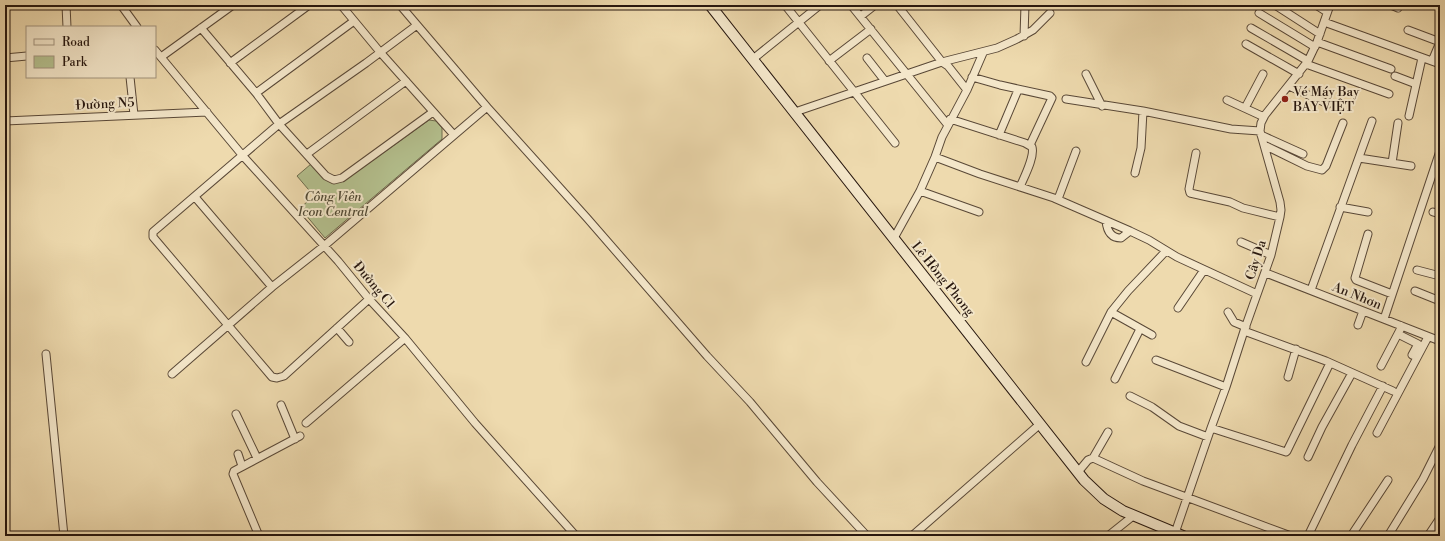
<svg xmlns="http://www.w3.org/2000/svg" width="1445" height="541" viewBox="0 0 1445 541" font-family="'Libre Bodoni',serif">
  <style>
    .green { fill: #b4c08e; stroke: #6e6c4e }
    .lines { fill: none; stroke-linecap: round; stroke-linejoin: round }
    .street-casing { stroke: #594837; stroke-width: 9 }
    .secondary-casing { stroke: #27170f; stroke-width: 12 }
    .street { stroke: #f4e7ca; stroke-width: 7 }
    .secondary { stroke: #f4e7ca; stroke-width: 10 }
    .poi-dot { fill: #8f2418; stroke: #f4e7ca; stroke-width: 1.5 }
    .labels { text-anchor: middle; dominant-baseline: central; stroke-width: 4; stroke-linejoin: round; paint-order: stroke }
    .poi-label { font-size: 13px; fill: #27170f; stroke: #f4e7ca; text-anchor: start }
    .street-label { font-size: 13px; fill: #27170f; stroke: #f4e7ca }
    .park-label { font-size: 13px; font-style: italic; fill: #514a35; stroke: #f4e7ca }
  </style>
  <rect width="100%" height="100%" fill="#eedaae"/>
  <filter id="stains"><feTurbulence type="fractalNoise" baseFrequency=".005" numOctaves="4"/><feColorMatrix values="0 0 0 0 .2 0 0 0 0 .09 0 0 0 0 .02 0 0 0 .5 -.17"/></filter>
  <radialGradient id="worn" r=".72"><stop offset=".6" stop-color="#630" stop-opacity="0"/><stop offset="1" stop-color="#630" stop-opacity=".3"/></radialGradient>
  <path class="green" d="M429,120L436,121L442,128V139L325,238L300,208L314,196L297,176L311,164C322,177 325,185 344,181Z"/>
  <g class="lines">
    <defs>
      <path id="street" d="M66,5L67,27
        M121,5L137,27
        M341,5L380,52L454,135
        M400,5L487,107L587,218L707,356L750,402L817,482L867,536
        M785,5L895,143
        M851,5L947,124
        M897,5L942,62L948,66L967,90
        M1275,5L1320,34
        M1316,5L1327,12
        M1391,5L1398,8
        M1259,13L1315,47
        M861,16L875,5
        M1324,22L1440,64
        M417,25L366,63L279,124L326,176L334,180L342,178L433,112
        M201,28L256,93L279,124L153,232V237L272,377L277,378L284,376L369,299
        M1251,28L1308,61
        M1408,30L1440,42
        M1024,36L1025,5
        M1317,42L1391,69
        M1246,44L1299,74
        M155,50L243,156L338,261L369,299L405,338L475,423L576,536
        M161,57L233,5
        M5,58L27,56
        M867,58L885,81
        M753,59L820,5
        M829,61L871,29
        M1432,61L1440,42
        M230,63L309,5
        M1306,64L1389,94
        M1086,74L1102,106
        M1395,76L1416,84
        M130,77L134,115
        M972,77L1000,85L1050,96L1052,98L1030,145
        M1289,86L1328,104
        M256,93L354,21
        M1066,99L1143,111L1231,129L1260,131
        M1227,100L1264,117
        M1245,108L1263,74
        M795,112L942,62L997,48L1017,39L1033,30L1050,13
        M1409,116L1422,58
        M950,119L1025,143L1032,147C1035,157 1024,177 1020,187
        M5,121L207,112
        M999,135L1018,90
        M1261,135L1303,154
        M1264,145L1307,166L1322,170L1326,166L1343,123
        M1196,153L1189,189L1190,193L1230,202L1243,208L1280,217
        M307,154L406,81
        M935,157L980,174L1054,198L1130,231L1149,240L1177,257L1257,294
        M1359,158L1411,166
        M1392,163L1398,123
        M1135,173L1141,148L1143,111
        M920,191L979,212
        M195,197L272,287
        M1058,199L1076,151
        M1340,207L1368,212
        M1433,212L1440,214
        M1106,221C1107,231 1111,238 1121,238L1130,231
        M1368,234L1355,278L1356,280L1392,294
        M894,238L920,191L935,157L942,137L967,90L983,53
        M1241,242L1271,255
        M1417,270L1440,276
        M1266,273L1440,341
        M1311,290L1372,121
        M1415,291L1440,301
        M1178,308L1204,270
        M1228,312L1234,322L1246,327
        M1384,319L1440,151
        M1358,325L1363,311
        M337,328L349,342
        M1244,331L1326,361L1393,391
        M1398,334L1418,344L1412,355
        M1152,335L1111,312L1128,291L1166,251
        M46,354L64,536
        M1156,360L1226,387
        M1086,362L1111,312
        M1381,366L1402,326
        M172,374L272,287L324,246L487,107
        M1288,377L1296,349
        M1115,379L1140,329
        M1130,396L1152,407L1179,426L1208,437
        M281,405L295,439
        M236,414L257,458
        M306,423L405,338
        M1211,428L1286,452L1287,451L1330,363
        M1377,433L1428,337
        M238,454L242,466
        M1308,457L1322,427L1352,373
        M1093,458L1143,481L1291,536
        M1078,472L1088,460L1093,458L1108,432
        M1175,533L1211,428L1226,387L1244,331L1271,255L1280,217L1281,210L1280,202L1260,131L1261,123L1265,115L1308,61L1317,42L1330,5
        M259,536L233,474L234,471L300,436
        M912,536L1040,424
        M1108,536L1133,516
        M1308,536L1352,445L1383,386
        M1351,536L1388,480
        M1388,536L1423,479L1440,445
        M1428,536L1440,518"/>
      <path id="secondary" d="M710,5L1084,480L1104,499L1123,511L1183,536"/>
    </defs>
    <use href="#street" class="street-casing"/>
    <use href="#secondary" class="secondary-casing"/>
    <use href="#street" class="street"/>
    <use href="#secondary" class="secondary"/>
  </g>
  <circle class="poi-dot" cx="1285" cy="99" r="4"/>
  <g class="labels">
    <g class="poi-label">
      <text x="1293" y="92">Vé Máy Bay<tspan x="1293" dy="15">BAY VIỆT</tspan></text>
    </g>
    <g class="street-label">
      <text transform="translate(105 104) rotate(-3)">Đường N5</text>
      <text transform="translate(1256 260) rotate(-72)">Cây Da</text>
      <text transform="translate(943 279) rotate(51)">Lê Hồng Phong</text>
      <text transform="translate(374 285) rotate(50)">Đường C1</text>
      <text transform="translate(1357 296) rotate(22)">An Nhơn</text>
    </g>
    <g class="park-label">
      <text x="333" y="197">Công Viên<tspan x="333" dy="15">Icon Central</tspan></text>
    </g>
  </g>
  <rect width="1445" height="541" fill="none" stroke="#eedaae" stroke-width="20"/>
  <rect x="6" y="6" width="1433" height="529" fill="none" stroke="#27170f" stroke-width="2"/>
  <rect x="10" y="10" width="1425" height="521" fill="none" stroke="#27170f"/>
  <rect x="26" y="26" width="130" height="52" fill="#f4e7ca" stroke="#a2947f"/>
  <rect x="34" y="39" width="20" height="6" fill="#f4e7ca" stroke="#a2947f"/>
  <text x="62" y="46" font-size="12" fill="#27170f">Road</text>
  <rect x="34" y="56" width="20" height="12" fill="#b4c08e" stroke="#a2947f"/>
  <text x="62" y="66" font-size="12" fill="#27170f">Park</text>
  <rect width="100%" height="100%" filter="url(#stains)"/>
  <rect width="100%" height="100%" fill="url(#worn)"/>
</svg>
